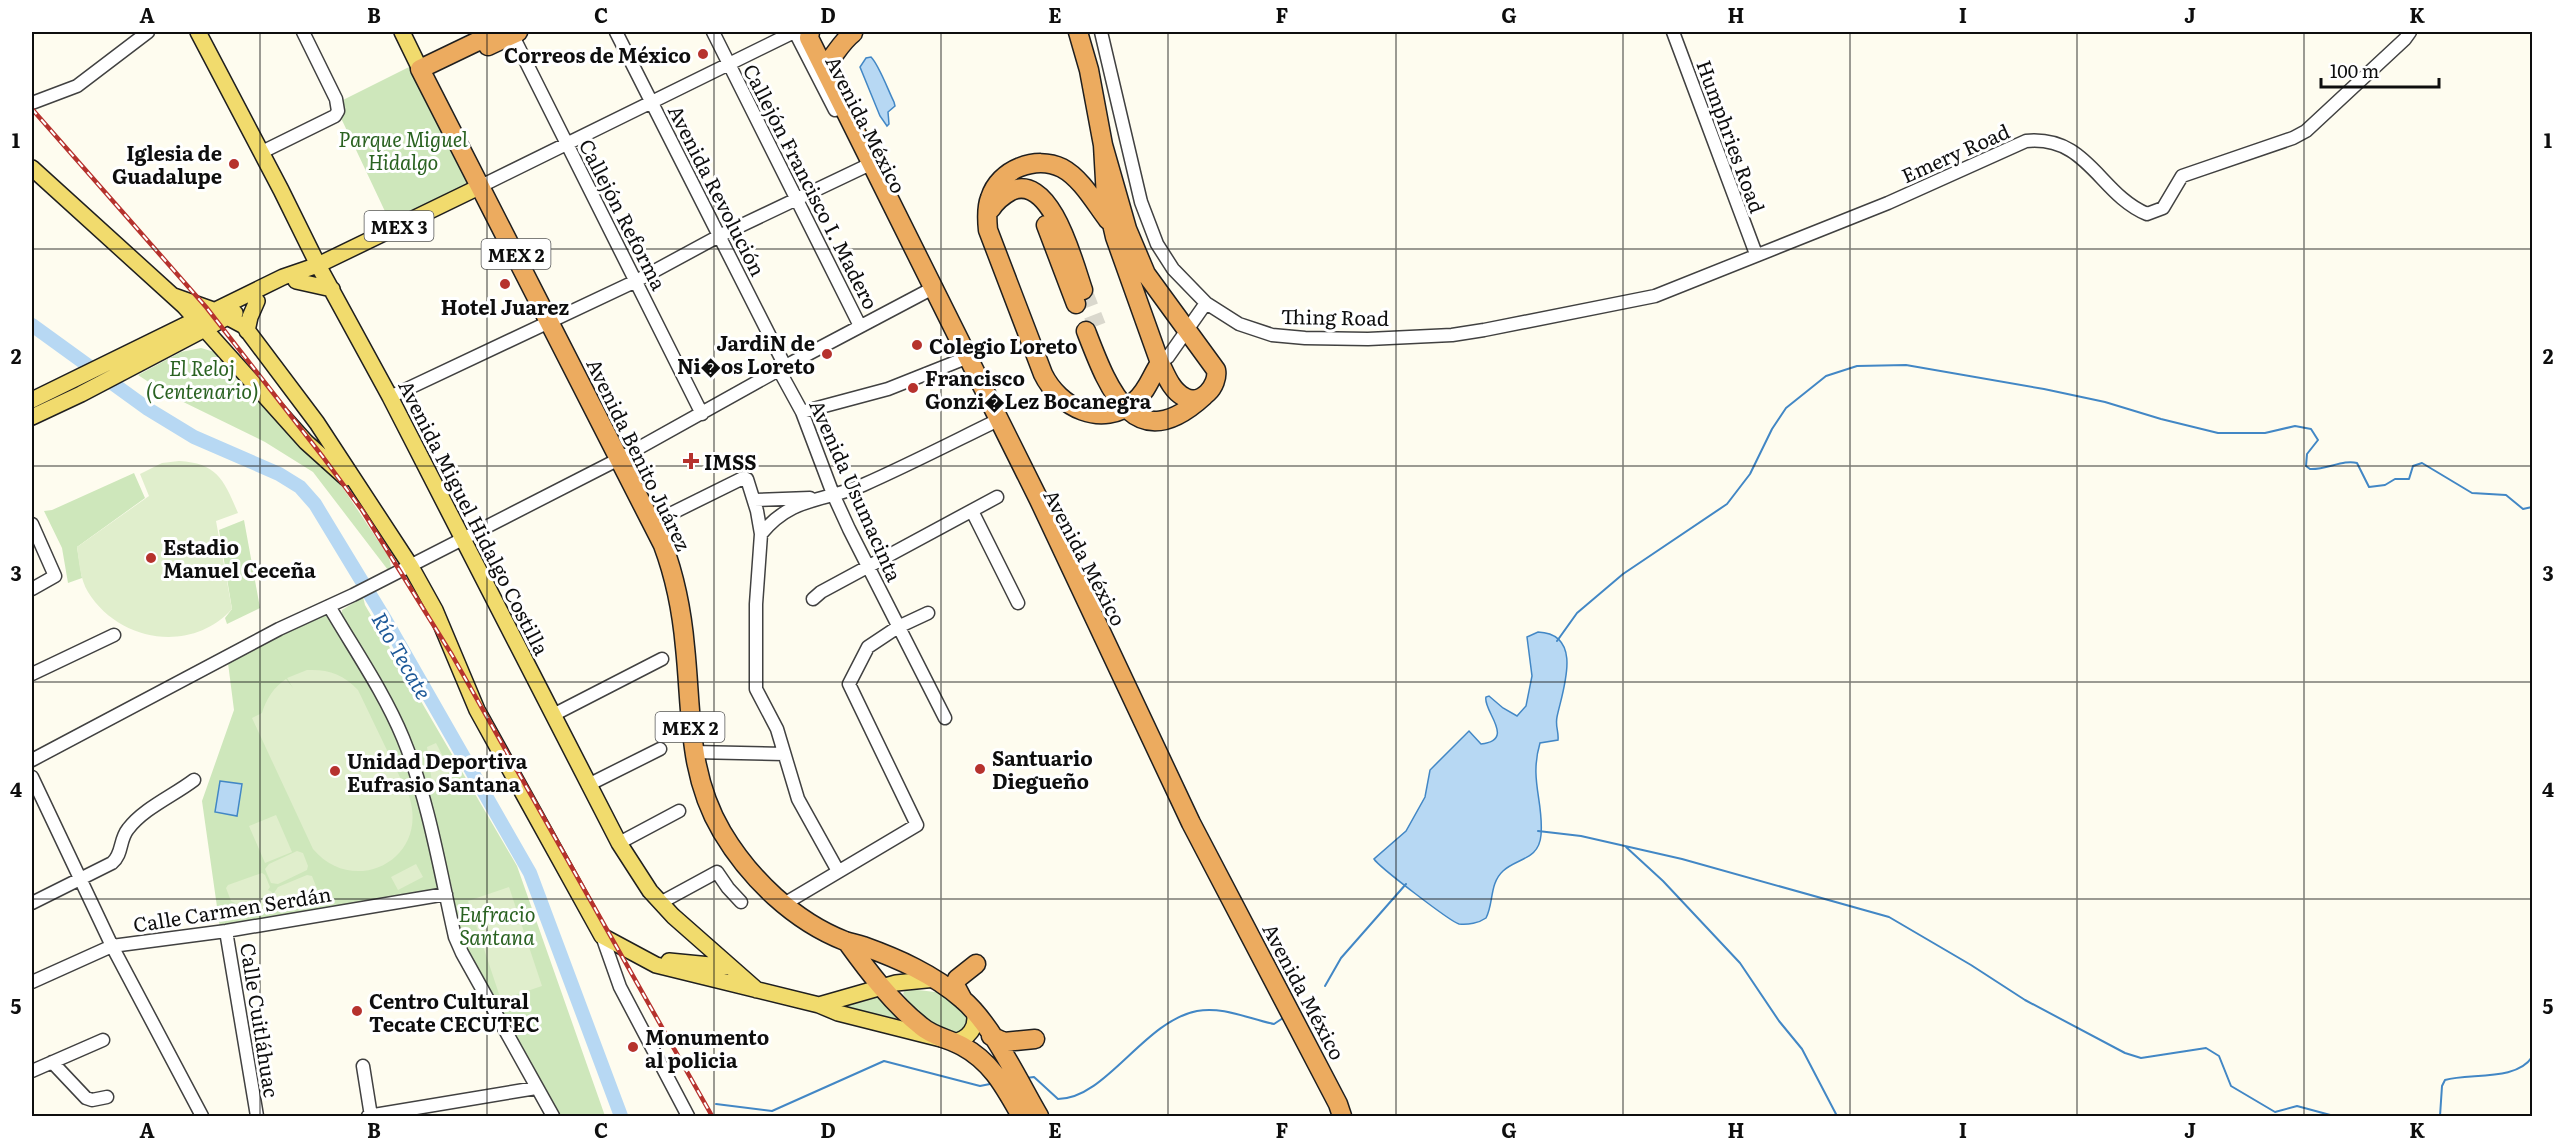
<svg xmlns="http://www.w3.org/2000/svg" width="2564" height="1148" viewBox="0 0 2564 1148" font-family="Literata,serif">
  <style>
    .green { fill: #cee7bb }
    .pitch { fill: #e0eecc }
    .water { fill: #b7d8f3; stroke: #4287c5; stroke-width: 1.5 }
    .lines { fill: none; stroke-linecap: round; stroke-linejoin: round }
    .stream { stroke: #4287c5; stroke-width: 2 }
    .river { stroke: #b7d8f3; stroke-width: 14 }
    .highway-tunnel { stroke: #dad8cd; stroke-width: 18; stroke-dasharray: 18 9; stroke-linecap: butt }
    .minor-casing { stroke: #414141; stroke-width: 15 }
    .major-casing { stroke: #1f1f1f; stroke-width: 18 }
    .highway-casing { stroke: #1f1f1f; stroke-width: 21 }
    .minor { stroke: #fff; stroke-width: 12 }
    .major { stroke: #f1db6d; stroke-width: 15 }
    .highway { stroke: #ecab5f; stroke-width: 18 }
    .rail-casing { stroke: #b6322d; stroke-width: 4.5 }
    .rail { stroke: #fff; stroke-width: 2; stroke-dasharray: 7; stroke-linecap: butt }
    .grid { fill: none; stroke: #0e0e0e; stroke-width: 1.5; stroke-opacity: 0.55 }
    .poi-dot { fill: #b6322d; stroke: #fff; stroke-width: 2 }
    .labels { text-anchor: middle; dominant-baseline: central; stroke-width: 6; stroke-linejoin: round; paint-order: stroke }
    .shield { fill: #fff; stroke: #565656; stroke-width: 1.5 }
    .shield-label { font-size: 18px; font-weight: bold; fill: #0e0e0e }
    .poi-label { font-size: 20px; font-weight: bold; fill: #0e0e0e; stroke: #fff; text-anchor: start }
    .street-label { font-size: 20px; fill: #0e0e0e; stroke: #fff }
    .park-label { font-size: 20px; font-style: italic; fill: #2a6221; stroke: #fff }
    .water-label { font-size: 21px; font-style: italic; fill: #1e5998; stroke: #fff }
    .neatline { fill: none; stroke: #0e0e0e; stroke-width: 2 }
    .grid-label { font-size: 20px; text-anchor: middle; font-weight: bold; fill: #0e0e0e }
  </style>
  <rect width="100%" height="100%" fill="#fefcef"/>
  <path class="green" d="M409,67L468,186L390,222L341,118L343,100Z
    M201,348L218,353L337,479L389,557L391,567L388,570L313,472L265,442L167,394L138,375L181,352Z
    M134,473L145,498L77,547L82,578L68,583L62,548L44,511L52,510Z
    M244,520L260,608L227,624L225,618L232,609L219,530Z
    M363,597L365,605L517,866L605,1116H561L461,941L452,888L429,801L342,617V610Z
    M334,606L409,746L443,892L220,928L202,801L234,710L228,663L280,632Z
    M909,989L944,993L971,1018V1026L960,1033C934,1028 918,1016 903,994L905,990Z
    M875,993L917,1027L828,1008Z"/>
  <path class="pitch" d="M179,461C217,463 224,480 238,513L216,521L232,609C191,654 119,642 88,592C80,579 79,562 77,547L149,496L140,474L162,463Z
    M307,670C328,669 343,674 358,690L409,796C430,859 354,898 313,849L252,718L262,713C266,699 274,687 286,679L293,688L287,678Z
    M436,743L451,772L432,782L427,747Z
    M276,815L292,852L265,863L249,826Z
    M297,851L303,853L308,866L307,870L278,884L271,883L265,869L269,864Z
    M416,864L423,877L398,890L391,877Z
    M262,873L265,875L270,887L268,890L272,892L275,907L241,920L238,919L233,906L235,903L231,901L226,888L228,885Z
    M307,875L312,876L317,889L316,893L287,907L280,906L274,893L278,887Z
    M509,887L542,986L501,1000L468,901Z"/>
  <path class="water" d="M871,57C879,65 888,90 894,102L895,106L888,112L889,124L887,126L880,116L860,67L866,58Z
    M1538,632C1585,634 1562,692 1557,717C1555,726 1559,732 1558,740L1540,743C1529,780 1544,802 1541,835C1539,860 1517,858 1503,871C1489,884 1494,903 1486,918C1479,923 1468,925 1459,924C1451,922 1379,867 1374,859L1406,831L1425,797L1430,770L1469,731L1481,744C1517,740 1482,710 1486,697L1489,696L1503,708L1517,716L1526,706L1532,676L1527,637Z
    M220,781L242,784L237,816L215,812Z"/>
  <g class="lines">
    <path class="stream" d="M1557,641L1577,613L1623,574L1727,504L1750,474L1772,429L1786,408L1826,376L1857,366L1906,365L2044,389L2105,402L2161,419L2218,433H2265L2295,426L2311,429L2318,440L2307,454L2306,466L2310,469C2326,470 2344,459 2357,463L2369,487L2385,485L2395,479H2409L2413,466L2422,463L2472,493L2506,495L2523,509L2532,507
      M1538,831L1581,836L1682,859L1889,917L1971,965L2025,1000L2125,1053L2141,1058L2206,1048L2219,1056L2231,1086L2275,1112L2297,1106L2334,1116
      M1626,847L1663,881L1740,963L1779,1021L1802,1049L1837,1116
      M1325,986L1341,958L1406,884
      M2532,1038V1048
      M1026,1078L1034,1077L1058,1099C1106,1099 1144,1021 1197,1011C1223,1006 1249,1019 1274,1024L1283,1018
      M716,1104L772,1111L884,1061L980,1086L990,1084
      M672,1116L678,1115
      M2400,1116H2411
      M2440,1116L2442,1086L2445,1080C2470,1073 2517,1081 2532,1057"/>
    <path class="river" d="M32,325L148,409L194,437L279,474L300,487L315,504L386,621L530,873L621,1116"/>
    <path class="highway-tunnel" d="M1083,290L1097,326"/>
    <defs>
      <path id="minor" d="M511,32L702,414
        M616,32L785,366
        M713,32L860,326
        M795,32L835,110
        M1101,32L1141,202L1157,244L1173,269L1206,303L1239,324L1272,335L1305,338L1368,339L1452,335L1484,330L1655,296L1888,203L2026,141C2088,135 2099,194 2147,214L2163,208L2182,176L2293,138L2306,131L2405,39L2410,32
        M1673,32L1756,254
        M32,103L77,86L148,32
        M262,152L335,116L338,111L336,99L303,32
        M481,186L794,32
        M1160,363L1168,357L1206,303
        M779,370L802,412L833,494L849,529L945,718
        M390,397L636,281L719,236L864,167
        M802,412L888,389L961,360
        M754,500L810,498
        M972,511L1018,603
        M652,523L743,478L747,479L757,511L761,534L756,604V689L777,729L798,799L838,871
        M32,524L55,576L32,589
        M761,534C792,496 823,502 863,485C906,466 949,444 992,423
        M813,599L821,592L997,497
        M329,606C354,649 384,692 403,738C429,801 440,871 455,937L462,953L553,1116
        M32,674L114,635
        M553,715L662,659
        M693,752L784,754
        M32,760L279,629L353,595L619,459L793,362L933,288
        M32,777L112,946L202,1116
        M588,785L660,749
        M619,843L679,811
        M32,903L112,863C123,854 119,840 128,829C144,808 173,796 194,780
        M660,903L717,872L728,888L741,902
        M784,904L917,825L849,684L868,647L898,627L928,613
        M226,931L257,1116
        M602,936L620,987L688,1116
        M32,982L112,946L226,931L446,894
        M52,1062L86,1098L92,1100L107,1097
        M363,1066L371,1116
        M32,1071L103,1040
        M368,1116L536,1088"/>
      <path id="major" d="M198,32L281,190L318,265L390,397L619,843L650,891L673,916L757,990
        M402,32L420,69
        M32,168L184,306L306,442L346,478
        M296,281L332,289
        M174,296L216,311L244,326L317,423L410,565L435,610L477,710L602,936L656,965L819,1005L838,1013L953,1042C969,1039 978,1027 974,1011
        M247,331L250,317L257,301
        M32,400L283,277L318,265L481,186
        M32,417L81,394L235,313
        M669,961L731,967
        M819,1005L896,983L936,979"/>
      <path id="highway" d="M497,32L420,69L663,545C675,577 682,613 685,647C692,712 687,773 722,832C750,879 794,921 845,941C851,943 857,944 863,946C899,959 933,974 962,999C992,1024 1019,1082 1039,1116
        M810,32L809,38L1039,500L1191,823L1338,1104L1342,1116
        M1078,32L1089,70L1103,145L1127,229L1146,274L1216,370C1219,385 1201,407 1184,397C1171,390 1166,375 1160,363L1115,237L1106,198L1103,145
        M488,46L518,32
        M824,67C835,56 840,43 853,33
        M991,209C996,201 1002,196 1011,191C1051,172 1074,264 1083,290
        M1108,220C1095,203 1081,178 1062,168C1036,155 999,169 990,198C986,208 987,220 988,230L1043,374C1059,407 1102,430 1135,401C1148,390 1151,376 1160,363
        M1046,225L1076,304
        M1086,331C1108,388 1134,460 1204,396
        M847,942C868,971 892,1003 921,1026C932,1036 949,1039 962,1046C992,1062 1005,1088 1021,1116
        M963,1000L955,985L957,979L976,964
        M991,1036L1004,1042L1035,1039"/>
    </defs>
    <use href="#minor" class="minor-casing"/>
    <use href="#major" class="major-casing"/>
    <use href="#highway" class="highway-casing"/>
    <use href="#minor" class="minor"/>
    <use href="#major" class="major"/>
    <use href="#highway" class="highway"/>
    <defs>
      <path id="rail" d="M32,109L206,307L323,457L362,510L452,655L712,1116"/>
    </defs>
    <use href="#rail" class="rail-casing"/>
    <use href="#rail" class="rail"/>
  </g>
  <path class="grid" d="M260,32V1116M487,32V1116M714,32V1116M941,32V1116M1168,32V1116M1396,32V1116M1623,32V1116M1850,32V1116M2077,32V1116M2304,32V1116M32,249H2532M32,466H2532M32,682H2532M32,899H2532"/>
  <g class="poi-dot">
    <circle cx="703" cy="54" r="6"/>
    <circle cx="234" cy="164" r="6"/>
    <circle cx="505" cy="284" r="6"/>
    <circle cx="917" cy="345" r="6"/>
    <circle cx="827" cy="354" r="6"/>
    <circle cx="913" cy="388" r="6"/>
    <path d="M688 452h6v6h6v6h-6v6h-6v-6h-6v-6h6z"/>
    <circle cx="151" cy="558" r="6"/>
    <circle cx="980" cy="769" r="6"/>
    <circle cx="335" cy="771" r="6"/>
    <circle cx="357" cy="1011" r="6"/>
    <circle cx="633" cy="1047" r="6"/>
  </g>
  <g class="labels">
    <g class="shield">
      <rect x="364.5" y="211" width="69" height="30" rx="4.5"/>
      <rect x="481.5" y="239" width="69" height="30" rx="4.5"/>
      <rect x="655.5" y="712" width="69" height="30" rx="4.5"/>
    </g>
    <g class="shield-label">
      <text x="399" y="226">MEX 3</text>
      <text x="516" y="254">MEX 2</text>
      <text x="690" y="727">MEX 2</text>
    </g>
    <g class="poi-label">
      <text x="691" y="54" text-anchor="end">Correos de México</text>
      <text x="222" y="152" text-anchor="end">Iglesia de<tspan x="222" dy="23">Guadalupe</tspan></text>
      <text x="505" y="306" text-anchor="middle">Hotel Juarez</text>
      <text x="815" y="342" text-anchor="end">JardiN de<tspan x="815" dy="23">Ni�os Loreto</tspan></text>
      <text x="929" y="345">Colegio Loreto</text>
      <text x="925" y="377">Francisco<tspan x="925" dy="23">Gonzi�Lez Bocanegra</tspan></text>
      <text x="704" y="461">IMSS</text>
      <text x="163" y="546">Estadio<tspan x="163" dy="23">Manuel Ceceña</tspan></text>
      <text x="992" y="757">Santuario<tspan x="992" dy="23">Diegueño</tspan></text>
      <text x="347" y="760">Unidad Deportiva<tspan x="347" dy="23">Eufrasio Santana</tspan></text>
      <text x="369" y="1000">Centro Cultural<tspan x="369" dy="23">Tecate CECUTEC</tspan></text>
      <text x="645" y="1036">Monumento<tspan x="645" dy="23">al policia</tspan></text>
    </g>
    <g class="street-label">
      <text transform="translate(867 124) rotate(63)">Avenida México</text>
      <text transform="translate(1732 136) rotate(70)">Humphries Road</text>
      <text transform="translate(1955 152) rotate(-24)">Emery Road</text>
      <text transform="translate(812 186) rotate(63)">Callejón Francisco I. Madero</text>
      <text transform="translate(718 190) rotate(63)">Avenida Revolución</text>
      <text transform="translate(624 214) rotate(63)">Callejón Reforma</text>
      <text transform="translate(1335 316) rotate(1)">Thing Road</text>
      <text transform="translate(640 454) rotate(64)">Avenida Benito Juárez</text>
      <text transform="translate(857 490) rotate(66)">Avenida Usumacinta</text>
      <text transform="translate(475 517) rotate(63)">Avenida Miguel Hidalgo Costilla</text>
      <text transform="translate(1086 557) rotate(62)">Avenida México</text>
      <text transform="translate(232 908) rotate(-9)">Calle Carmen Serdán</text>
      <text transform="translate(1305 991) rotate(62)">Avenida México</text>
      <text transform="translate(261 1020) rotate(81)">Calle Cuitláhuac</text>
    </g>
    <g class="park-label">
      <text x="403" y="138">Parque Miguel<tspan x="403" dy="23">Hidalgo</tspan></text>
      <text x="202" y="367">El Reloj<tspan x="202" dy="23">(Centenario)</tspan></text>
      <text x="497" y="913">Eufracio<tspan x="497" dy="23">Santana</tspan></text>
    </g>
    <g class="water-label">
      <text transform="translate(403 655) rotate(60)">Río Tecate</text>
    </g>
  </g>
  <rect width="2564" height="1148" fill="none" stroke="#ffffff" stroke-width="66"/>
  <path d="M2321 78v9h118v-9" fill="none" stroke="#0e0e0e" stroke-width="3"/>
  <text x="2330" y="78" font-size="18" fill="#0e0e0e" stroke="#ffffff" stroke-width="4.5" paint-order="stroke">100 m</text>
  <rect x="33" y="33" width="2498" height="1082" class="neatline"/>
  <g class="grid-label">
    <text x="147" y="23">A</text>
    <text x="374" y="23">B</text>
    <text x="601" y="23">C</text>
    <text x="828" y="23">D</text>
    <text x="1055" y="23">E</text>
    <text x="1282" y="23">F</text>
    <text x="1509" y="23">G</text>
    <text x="1736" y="23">H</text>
    <text x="1963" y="23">I</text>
    <text x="2190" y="23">J</text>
    <text x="2417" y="23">K</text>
    <text x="16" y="148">1</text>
    <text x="2548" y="148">1</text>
    <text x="16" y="364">2</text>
    <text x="2548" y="364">2</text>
    <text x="16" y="581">3</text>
    <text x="2548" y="581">3</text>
    <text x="16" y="797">4</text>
    <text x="2548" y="797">4</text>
    <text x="16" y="1014">5</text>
    <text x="2548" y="1014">5</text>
    <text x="147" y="1138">A</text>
    <text x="374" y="1138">B</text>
    <text x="601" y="1138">C</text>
    <text x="828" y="1138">D</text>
    <text x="1055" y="1138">E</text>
    <text x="1282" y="1138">F</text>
    <text x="1509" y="1138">G</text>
    <text x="1736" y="1138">H</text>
    <text x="1963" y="1138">I</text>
    <text x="2190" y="1138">J</text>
    <text x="2417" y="1138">K</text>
  </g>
</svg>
